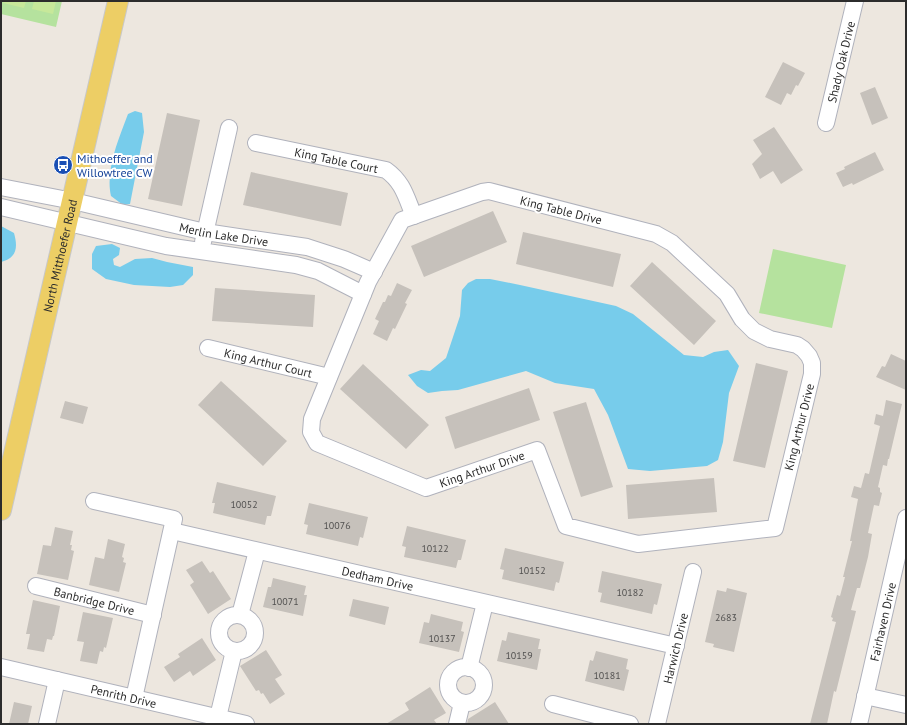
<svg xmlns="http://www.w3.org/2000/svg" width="907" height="725" viewBox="0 0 907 725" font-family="'PT Sans',sans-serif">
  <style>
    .green { fill: #b5e29e }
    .pitch { fill: #c7e89a }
    .water { fill: #77cceb }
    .building { fill: #c6c1bb }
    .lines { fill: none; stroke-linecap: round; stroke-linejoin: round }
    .minor-casing { stroke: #b0b2bc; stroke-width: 18 }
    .major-casing { stroke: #c8c8c8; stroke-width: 22 }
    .minor { stroke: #fff; stroke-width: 16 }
    .major { stroke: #edce65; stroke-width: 20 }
    .labels { text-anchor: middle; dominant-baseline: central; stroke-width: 4; stroke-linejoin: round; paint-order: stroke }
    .number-label { font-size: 10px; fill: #525150 }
    .street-label { font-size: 12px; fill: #2c2c2c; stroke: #fff }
    .transit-label { font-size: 12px; fill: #164399; stroke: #fff; text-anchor: start }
  </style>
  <rect width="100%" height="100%" fill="#ede7df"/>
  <path class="green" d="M1,1H62L56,27L1,14Z
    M773,249L846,265L832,328L759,313Z"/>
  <path class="pitch" d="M4,1H26L24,8L3,3Z
    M34,1H56L53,14L32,9Z"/>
  <path class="water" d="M135,111L142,113L144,132L130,204L123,205L111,196C105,170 119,138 128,114Z
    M1,226L14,233C18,247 17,258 1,262Z
    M112,244L120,248L119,255L113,259L114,265L120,267L135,259L152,258L167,262L193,267V275L183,285L170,287L134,285L106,279L92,269V254L96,246Z
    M476,279H490L520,285L616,306L633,314L684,355L703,357L714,352L728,350L739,366L729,393L723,442L718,460L707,466L650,471L628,469L608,415L594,389L555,383L526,371L458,390L442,391L428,393L417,386L408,375L421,370L430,371L446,358L460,316L462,290L468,283Z"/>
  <path class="building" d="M783,62L805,73L798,86L796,85L791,95L787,93L781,105L765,97Z
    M875,87L888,118L872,125L860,93Z
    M167,113L200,120L182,206L148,199Z
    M774,127L803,170L781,184L773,171L760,179L752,164L762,154L753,140Z
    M875,152L884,170L853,185L852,183L843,187L836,173L845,169L844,167Z
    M251,172L348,193L341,226L243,205Z
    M493,211L507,242L424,277L411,246Z
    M523,232L621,254L613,287L516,264Z
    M652,262L716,321L694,345L630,286Z
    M397,283L412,290L405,303L407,304L395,329L393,328L387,341L373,334L379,321L375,319L383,302H385L388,295L391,296Z
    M215,288L315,295L313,327L212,321Z
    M891,354L906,361V390L876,377L882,366L885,367Z
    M756,363L788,371L765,468L733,461Z
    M363,364L429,425L406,449L340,389Z
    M221,381L287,441L263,466L198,405Z
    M529,388L540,420L455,449L445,417Z
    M886,400L902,404L889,459H888L887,466L883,465L878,487L880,488V492L882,493L879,506L874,505L868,533L872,534L868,557L860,588H857L851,610L856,611L836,692L834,691L827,724H810L836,622L832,621L833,618L831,617L837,595L840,596L845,577H843L852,541H850L858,499L851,497L854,486L861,488L865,473L869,474L880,426L874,424L876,414L883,416Z
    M65,401L88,407L83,424L60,418Z
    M586,402L613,487L581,497L553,412Z
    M714,478L717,512L628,519L626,485Z
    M217,482L276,496L271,516H267L265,525L213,513L215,503H212Z
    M309,503L368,517L363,538L360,537L358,546L306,534L308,525L304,524Z
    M407,526L466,540L461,560H458L456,568L404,557L406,547L402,546Z
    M55,527L73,531L70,545H72L71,550L74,551L68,580L37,574L43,545L51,546Z
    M108,539L125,544L122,557L124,558L123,562L126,563L119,592L89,585L95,557L104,559Z
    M505,548L564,562L559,583L556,582L554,591L502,579L504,570L500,569Z
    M202,561L210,573L213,571L231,599L208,614L190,585L194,582L186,570Z
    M602,571L662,584L657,605L654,604L652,614L600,602L602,593L598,592Z
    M273,578L306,586L304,595H307L303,616L263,607L268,587H271Z
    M727,588L747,593L734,652L713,647L714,644L705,642L717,590L726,592Z
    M353,599L389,607L385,625L349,616Z
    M33,600L60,606L54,636H53L52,640L47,639L44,652L27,649L30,634H26Z
    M83,612L113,618L106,648L104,647L103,652L100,651L97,664L80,661L84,642L77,641Z
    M431,614L463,622L461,631L464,632L459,652L419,643L424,622L429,623Z
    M508,632L540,639L538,649H541L537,670L497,661L502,640L506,641Z
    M202,638L216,660L193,676L190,671L174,682L164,667L180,657L178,654Z
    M266,650L282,675L275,679L285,694L270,704L263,693L261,694L259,690L256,691L240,666Z
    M596,651L628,659L626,669L629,670L624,691L585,681L590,660L593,661Z
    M430,687L446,713L434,720L437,724H386L409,710L405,703Z
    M14,702L32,706L28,724H9Z
    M495,702L509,724H467L468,719Z"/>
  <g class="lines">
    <defs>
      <g id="minor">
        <path id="s1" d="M826,123L855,1"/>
        <path id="s2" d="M256,143L386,170C403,182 406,197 414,216"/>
        <path id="s3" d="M1,187L73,201L205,232L307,247L344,259L374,272"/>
        <path d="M489,191L656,234L672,243L727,294L742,319L754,331L770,339L797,345L803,349L809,356L812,363V374L775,528L638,544L566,526L537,450L426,488L317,443L311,432L312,419L368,282L402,220L482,192Z"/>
        <path d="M1,207L166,246L296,265L318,271L363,294"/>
        <path d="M203,242L229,128"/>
        <path id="s4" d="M208,348L329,377"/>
        <path d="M94,501L174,519L134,698"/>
        <path id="s5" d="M172,531L676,646"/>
        <path id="s6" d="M36,586L153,615"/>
        <circle cx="237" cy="633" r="18"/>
        <path d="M240,615L257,551"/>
        <path id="s7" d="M1,667L246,724"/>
        <circle cx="466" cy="685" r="18"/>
        <path d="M469,668L485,603"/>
        <path d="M865,696L906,705"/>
        <path d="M553,704L630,724"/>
        <path d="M218,717L234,651"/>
        <path d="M47,724L57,680"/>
        <path d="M457,724L462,703"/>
        <path id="s8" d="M657,724L693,572"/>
        <path id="s9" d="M859,724L906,518"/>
      </g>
      <g id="major">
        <path id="s10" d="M1,510L118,1"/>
      </g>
    </defs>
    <use href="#minor" class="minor-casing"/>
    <use href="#major" class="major-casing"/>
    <use href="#minor" class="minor"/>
    <use href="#major" class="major"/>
  </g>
  <defs>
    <symbol id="bus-disc" viewBox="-11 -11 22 22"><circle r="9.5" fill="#1a4fb4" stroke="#fff"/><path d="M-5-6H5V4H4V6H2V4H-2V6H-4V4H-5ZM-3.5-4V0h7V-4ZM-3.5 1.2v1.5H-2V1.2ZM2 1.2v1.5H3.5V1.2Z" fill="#fff"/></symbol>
  </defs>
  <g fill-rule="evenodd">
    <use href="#bus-disc" x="52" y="154" width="22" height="22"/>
  </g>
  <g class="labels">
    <g class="number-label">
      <text x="244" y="504">10052</text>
      <text x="337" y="525">10076</text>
      <text x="435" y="548">10122</text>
      <text x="532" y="570">10152</text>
      <text x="630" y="592">10182</text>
      <text x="285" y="601">10071</text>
      <text x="726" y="617">2683</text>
      <text x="442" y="638">10137</text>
      <text x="519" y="655">10159</text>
      <text x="607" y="675">10181</text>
    </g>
    <g class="street-label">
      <text stroke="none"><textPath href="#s1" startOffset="63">Shady Oak Drive</textPath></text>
      <text stroke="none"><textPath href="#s2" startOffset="82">King Table Court</textPath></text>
      <text transform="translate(561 210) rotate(14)">King Table Drive</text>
      <text stroke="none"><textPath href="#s3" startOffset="228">Merlin Lake Drive</textPath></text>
      <text stroke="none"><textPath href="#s10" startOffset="261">North Mitthoefer Road</textPath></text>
      <text stroke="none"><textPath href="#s4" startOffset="62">King Arthur Court</textPath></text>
      <text transform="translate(799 427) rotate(-76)">King Arthur Drive</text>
      <text transform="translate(482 469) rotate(-19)">King Arthur Drive</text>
      <text stroke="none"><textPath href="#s5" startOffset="211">Dedham Drive</textPath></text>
      <text stroke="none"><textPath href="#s6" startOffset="60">Banbridge Drive</textPath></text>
      <text stroke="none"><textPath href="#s9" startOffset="105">Fairhaven Drive</textPath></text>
      <text stroke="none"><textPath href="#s8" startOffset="78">Harwich Drive</textPath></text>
      <text stroke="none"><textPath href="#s7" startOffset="126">Penrith Drive</textPath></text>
    </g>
    <g class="transit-label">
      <text x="77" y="158">Mithoeffer and<tspan x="77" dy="14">Willowtree CW</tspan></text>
    </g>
  </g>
  <rect width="907" height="725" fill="none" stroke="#2c2c2c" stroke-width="4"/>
</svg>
